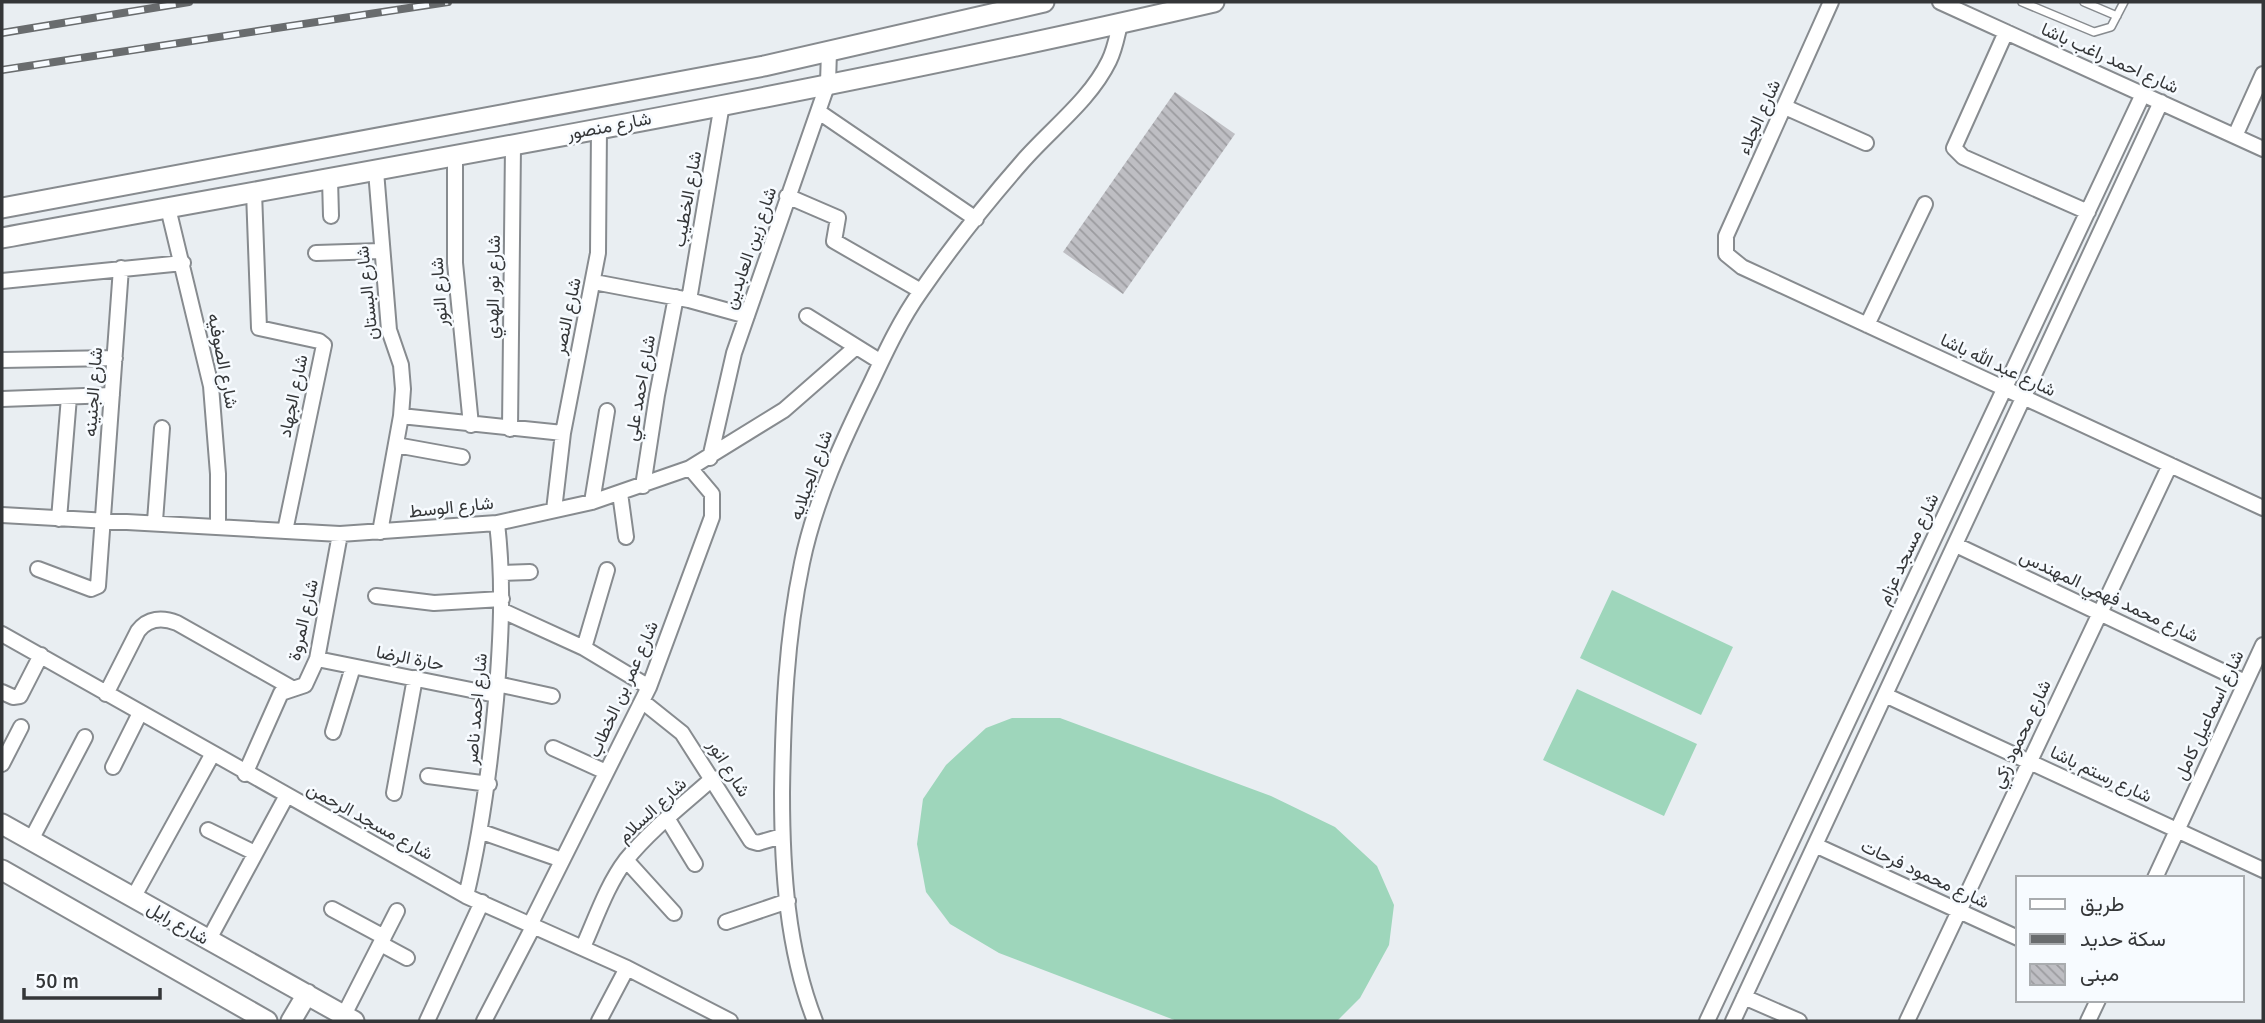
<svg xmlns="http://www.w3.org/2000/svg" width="2265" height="1023" viewBox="0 0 2265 1023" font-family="Signika,Vazirmatn,sans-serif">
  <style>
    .pitch { fill: #9ed6bb }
    .building { fill: url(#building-back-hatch) }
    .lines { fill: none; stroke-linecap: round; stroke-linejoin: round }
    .service-casing { stroke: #878b8f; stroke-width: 10 }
    .minor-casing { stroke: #878b8f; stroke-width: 18 }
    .tertiary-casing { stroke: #878b8f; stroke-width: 23 }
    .service { stroke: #fff; stroke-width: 7 }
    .minor { stroke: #fff; stroke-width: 14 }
    .tertiary { stroke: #fff; stroke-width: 19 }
    .rail-casing { stroke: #696c6e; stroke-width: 8 }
    .rail { stroke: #f7fbff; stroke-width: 5; stroke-dasharray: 16; stroke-linecap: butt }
    .labels { text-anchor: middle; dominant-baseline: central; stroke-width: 5; stroke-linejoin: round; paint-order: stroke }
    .street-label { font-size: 18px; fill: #343638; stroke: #f7fbff }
  </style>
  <defs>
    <pattern id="building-back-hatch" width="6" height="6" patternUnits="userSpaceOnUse" patternTransform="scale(1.75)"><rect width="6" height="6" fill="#bebec3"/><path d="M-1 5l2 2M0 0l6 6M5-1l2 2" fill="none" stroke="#9b9b9f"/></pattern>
  </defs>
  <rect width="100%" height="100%" fill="#e9eef2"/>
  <path class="pitch" d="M1612,590L1733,647L1701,715L1580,658Z
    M1577,689L1697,744L1664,816L1543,760Z
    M1012,718H1060L1271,796L1335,827L1377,866L1394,905L1389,945L1360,998L1337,1021H1177L999,953L950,924L926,892L917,844L923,799L946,765L986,728Z"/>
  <path class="building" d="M1175,92L1235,134L1123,294L1063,252Z"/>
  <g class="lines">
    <defs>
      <path id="service" d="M2022,2L2094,32L2111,27L2124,2
        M2084,2L2117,16"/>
      <path id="minor" d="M1831,2L1726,236V254L1742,267L2263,508
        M1940,2L2263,149
        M2006,32L1954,148L1963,157L2088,212
        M1785,107L1866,143
        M819,112L976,219
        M2235,136L2263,74
        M455,155V263L471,425
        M376,171L389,330L401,365L403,389L401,416L380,532
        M330,179L331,216
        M254,192L259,328L319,341L324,345L285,531
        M787,196L838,218L834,241L921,291
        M168,208L211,386L218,474V525
        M316,253L381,251
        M2,281L183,263
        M594,282L689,300L747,316
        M689,300L722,104
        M807,316L881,362
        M1867,325L1925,204
        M2,360L115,358
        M2,399L112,395
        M401,416L563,433
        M510,429L513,145
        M396,445L462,457
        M710,458L734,353L828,83L829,51
        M643,486L657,395L676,297
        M620,493L626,537
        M592,502L607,411
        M554,510L563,433L598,253L599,127
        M2,515L340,534L497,523L592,502L690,468L784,410L856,347
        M59,519L69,397
        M155,521L162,428
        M1956,545L2245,682
        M38,569L91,589L98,586L121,268
        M503,573L530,572
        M376,596L434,603L502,599
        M503,611L584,648L649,687
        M2,634L466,896L627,968L730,1021
        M584,648L607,570
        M317,659L496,695
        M497,684L552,696
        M2,692L13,697L20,696L41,655
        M106,694L138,631C148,618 162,617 177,623L292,688
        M1885,695L2263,870
        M642,701L682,733L751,841L758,843L782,836
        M333,732L353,667
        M553,748L606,772
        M2,764L21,727
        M113,767L140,713
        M245,774L281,693L305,685L317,659L340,534
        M428,776L489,784
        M394,793L415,678
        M667,818L695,864
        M208,830L255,853
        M482,832L562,860
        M31,840L85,737
        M1815,845L2018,938
        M626,860L674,913
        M2155,878L2263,645
        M466,896C482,830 490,767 496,700C501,640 504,583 497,523
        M133,898L212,755
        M332,909L384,937
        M726,922L788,901
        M531,923L649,687L712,517V494L690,468
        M208,941L286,797
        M381,944L407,958
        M583,947C596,918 607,885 626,860C651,829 684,804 713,778
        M1744,997L1799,1021
        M344,1015L397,911
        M427,1021L482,902
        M484,1021L534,925
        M599,1021L627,968
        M815,1021C787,950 782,869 782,793C783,716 786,639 802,563C815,500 843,440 871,383C886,351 901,319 921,291C952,246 987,202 1023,161C1052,128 1090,100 1109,61C1115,49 1117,36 1120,24
        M1707,1021L2143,94
        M1733,1021L2161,102
        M1907,1021L2170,465
        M2088,1021L2098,1000"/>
      <path id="tertiary" d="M2,208L764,66L1044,2
        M2,238C406,164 813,95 1214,2
        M2,824L354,1021
        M2,870L267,1021
        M291,1021L307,994"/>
    </defs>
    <use href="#service" class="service-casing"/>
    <use href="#minor" class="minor-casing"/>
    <use href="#tertiary" class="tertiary-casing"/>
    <use href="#service" class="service"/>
    <use href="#minor" class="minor"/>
    <use href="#tertiary" class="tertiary"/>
    <defs>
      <path id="rail" d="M2,33L189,2
        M2,70L448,2"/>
    </defs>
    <use href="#rail" class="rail-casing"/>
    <use href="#rail" class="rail"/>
  </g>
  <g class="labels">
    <g class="street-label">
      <text transform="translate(2110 58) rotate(24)">شارع احمد راغب باشا</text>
      <text transform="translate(1759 117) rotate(-66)">شارع الجلاء</text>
      <text transform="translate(609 126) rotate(-11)">شارع منصور</text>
      <text transform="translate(687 199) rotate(-80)">شارع الخطيب</text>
      <text transform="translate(750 248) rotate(-71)">شارع زين العابدين</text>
      <text transform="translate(493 287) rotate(-89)">شارع نور الهدي</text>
      <text transform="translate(439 292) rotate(-94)">شارع النور</text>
      <text transform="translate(367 293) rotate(-96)">شارع البستان</text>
      <text transform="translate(567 316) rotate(-78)">شارع النصر</text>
      <text transform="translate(223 361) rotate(79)">شارع الصوفيه</text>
      <text transform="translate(1998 365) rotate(25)">شارع عبد الله باشا</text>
      <text transform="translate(640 388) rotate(-80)">شارع احمد علي</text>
      <text transform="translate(93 392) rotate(-86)">شارع الجنينه</text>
      <text transform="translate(293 396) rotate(-78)">شارع الجهاد</text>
      <text transform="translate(811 475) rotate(-70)">شارع الجبلايه</text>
      <text transform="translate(451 507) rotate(-6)">شارع الوسط</text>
      <text transform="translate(1908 549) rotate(-65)">شارع مسجد عزام</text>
      <text transform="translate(2109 596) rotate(25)">شارع محمد فهمي المهندس</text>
      <text transform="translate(303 620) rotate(-77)">شارع المروة</text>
      <text transform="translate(410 658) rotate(11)">حارة الرضا</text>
      <text transform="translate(623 689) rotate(-66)">شارع عمر بن الخطاب</text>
      <text transform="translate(476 709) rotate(-85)">شارع احمد ناصر</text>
      <text transform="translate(2209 715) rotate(-65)">شارع اسماعيل كامل</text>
      <text transform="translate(2021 734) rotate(-65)">شارع محمود زكي</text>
      <text transform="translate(729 768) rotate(58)">شارع انور</text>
      <text transform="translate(2101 774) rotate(25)">شارع رستم باشا</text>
      <text transform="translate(652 810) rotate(-43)">شارع السلام</text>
      <text transform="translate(370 821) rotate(29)">شارع مسجد الرحمن</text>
      <text transform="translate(1925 874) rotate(25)">شارع محمود فرحات</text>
      <text transform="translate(178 923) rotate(30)">شارع رايل</text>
    </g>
  </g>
  <rect width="2265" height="1023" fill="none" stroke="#343638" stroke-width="7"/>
  <rect x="2016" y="876" width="228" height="126" fill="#f7fbff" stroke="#a9acaf" stroke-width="2"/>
  <rect x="2030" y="899" width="35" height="10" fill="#ffffff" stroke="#a9acaf" stroke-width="2"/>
  <text x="2080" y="911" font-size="21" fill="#343638">طريق</text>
  <rect x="2030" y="934" width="35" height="10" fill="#696c6e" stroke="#a9acaf" stroke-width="2"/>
  <text x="2080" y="946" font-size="21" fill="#343638">سكة حديد</text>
  <rect x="2030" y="964" width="35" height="21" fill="url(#building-back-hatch)" stroke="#a9acaf" stroke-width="2"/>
  <text x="2080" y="981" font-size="21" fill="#343638">مبنى</text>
  <path d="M24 988v10h136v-10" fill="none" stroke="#343638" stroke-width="3.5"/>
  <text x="35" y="988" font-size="21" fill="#343638" stroke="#f7fbff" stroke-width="5" paint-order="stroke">50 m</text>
</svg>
